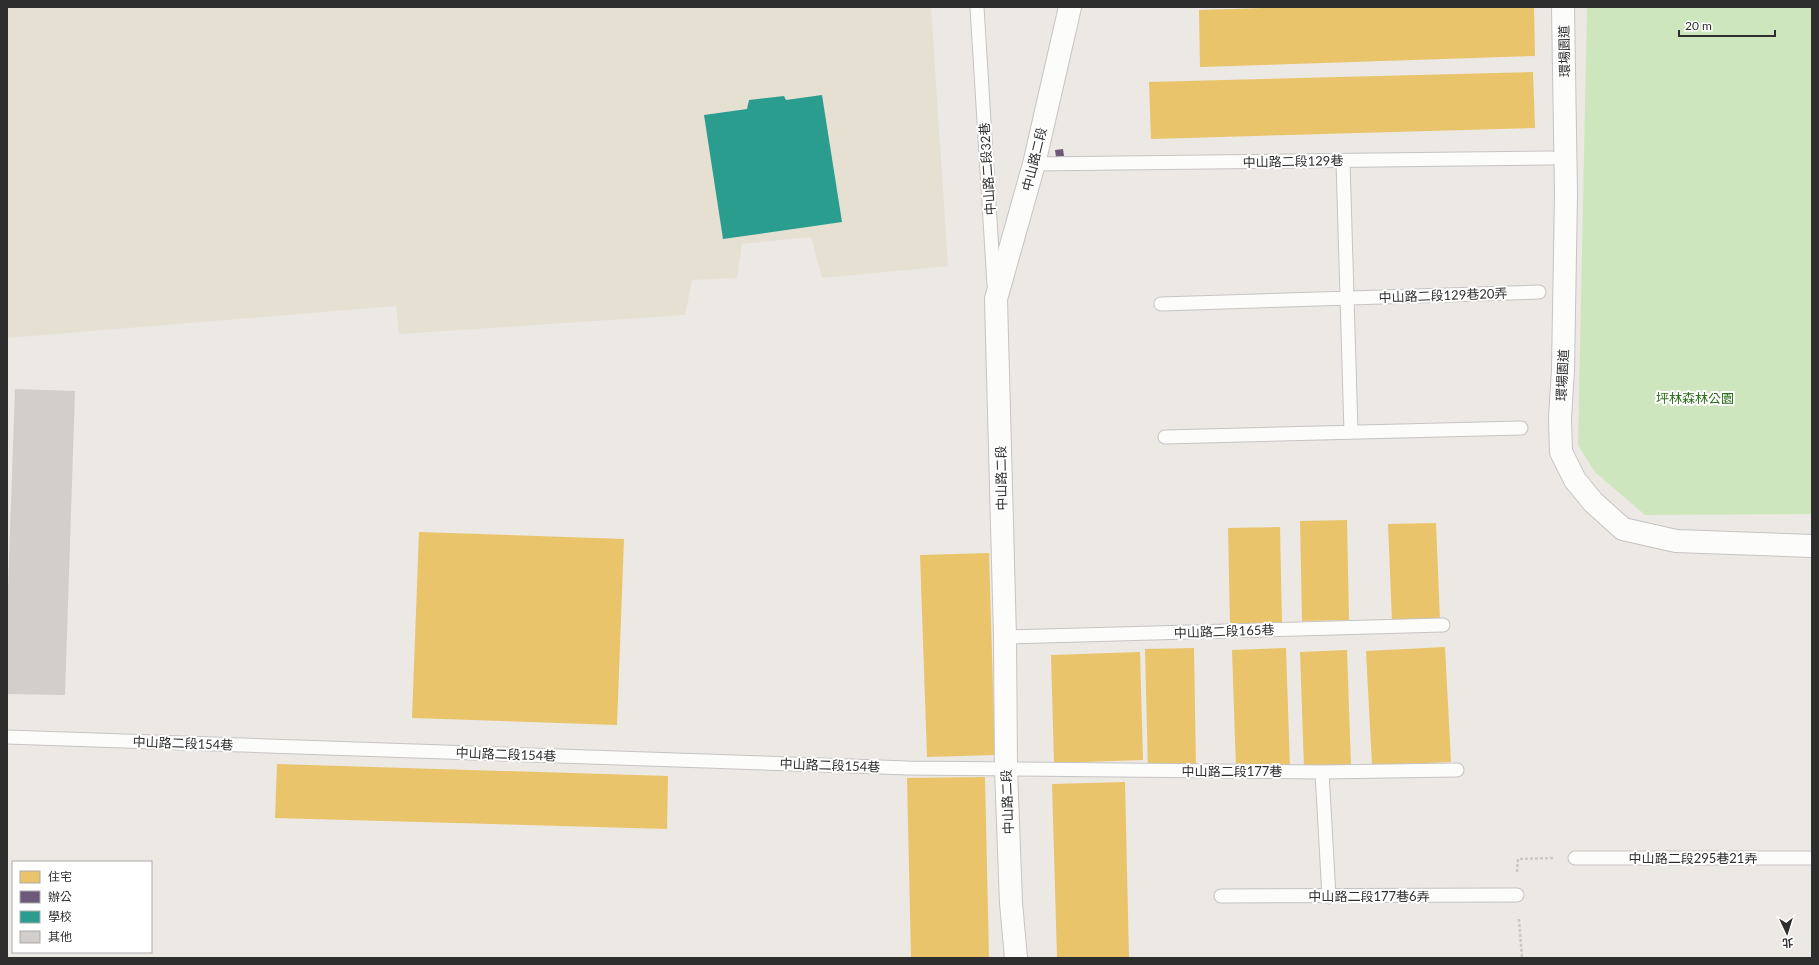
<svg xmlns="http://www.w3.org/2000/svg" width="1819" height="965" viewBox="0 0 1819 965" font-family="Lato,'Noto Sans TC',sans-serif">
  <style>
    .education { fill: #e6e0d3 }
    .green { fill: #cee6be }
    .homes { fill: #e9c46a }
    .offices { fill: #6d597a }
    .schools { fill: #2a9d8f }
    .building { fill: #d1cecb }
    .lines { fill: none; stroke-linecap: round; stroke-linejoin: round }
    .lane-casing { stroke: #c5c4c5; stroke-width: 15 }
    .street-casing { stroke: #c5c4c5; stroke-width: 24 }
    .secondary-casing { stroke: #c5c4c5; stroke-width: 24 }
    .path { stroke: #c9c9c8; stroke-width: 2.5; stroke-dasharray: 3 2; stroke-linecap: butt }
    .lane { stroke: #fcfcfb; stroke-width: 13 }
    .street { stroke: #fcfcfb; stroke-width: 22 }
    .secondary { stroke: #fcfcfb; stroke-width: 22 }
    .labels { text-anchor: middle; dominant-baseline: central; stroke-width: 4; stroke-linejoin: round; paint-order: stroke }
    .street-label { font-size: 13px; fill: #2e2e2e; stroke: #fff }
    .park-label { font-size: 13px; fill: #2c6e1b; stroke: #fff }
  </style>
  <rect width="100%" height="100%" fill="#ece8e4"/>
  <path class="education" d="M7,7H931L948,266L822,278L811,237L742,244L737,278L692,280L685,315L399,334L396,306L7,338Z"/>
  <path class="green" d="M1587,7H1812V514L1645,515L1595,472L1578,445Z"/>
  <path class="homes" d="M1298,7H1534L1535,56L1200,67L1199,10Z
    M1533,72L1535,128L1151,139L1149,82Z
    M1347,520L1349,620L1302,621L1300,521Z
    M1436,523L1440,620L1392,622L1388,524Z
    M1280,527L1282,623H1230L1228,528Z
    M419,532L624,539L617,725L412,718Z
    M989,553L995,755L927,757L920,555Z
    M1445,647L1451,762L1372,765L1366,651Z
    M1194,648L1196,769L1148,771L1145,649Z
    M1286,648L1290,768L1236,770L1232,650Z
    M1347,650L1351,766L1304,768L1300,652Z
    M1140,652L1143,760L1054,763L1051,655Z
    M277,764L668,776L667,829L275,818Z
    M985,777L989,958H911L907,778Z
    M1125,782L1129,958H1057L1052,784Z"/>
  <path class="offices" d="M1063,149L1064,156L1056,157L1055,150Z"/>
  <path class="schools" d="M822,95L842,222L723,239L704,115L747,109L749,100L784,96L786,100Z"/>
  <path class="building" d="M15,389L75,391L65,695L7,694V617Z"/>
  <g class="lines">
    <defs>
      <path id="lane" d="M977,7L994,285
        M1343,161L1351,432
        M1034,164L1552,158
        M1161,304L1539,292
        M1165,437L1521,428
        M1005,637L1443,625
        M7,737L908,768L1322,772L1457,770
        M1322,772L1329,897
        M1575,858H1812
        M1221,896L1517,895"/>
      <path id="street" d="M1563,7L1566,194L1563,370L1560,418L1561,452L1575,480L1593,502L1623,529L1676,541L1812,546"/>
      <path id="secondary" d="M1016,958L1011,903L1006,769L1005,637L996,299L1034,164L1070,7"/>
    </defs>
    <use href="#lane" class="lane-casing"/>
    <use href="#street" class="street-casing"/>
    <use href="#secondary" class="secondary-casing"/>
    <path class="path" d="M1517,872L1518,859L1553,858
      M1519,919L1522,958"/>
    <use href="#lane" class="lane"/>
    <use href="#street" class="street"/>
    <use href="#secondary" class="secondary"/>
  </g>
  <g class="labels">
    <g class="street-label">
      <text transform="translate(1564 51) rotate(-91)">環場園道</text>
      <text transform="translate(1034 159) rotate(-76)">中山路二段</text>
      <text transform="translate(1293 161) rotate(-1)">中山路二段129巷</text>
      <text transform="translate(987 169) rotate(-94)">中山路二段32巷</text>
      <text transform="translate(1443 295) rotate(-2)">中山路二段129巷20弄</text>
      <text transform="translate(1562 375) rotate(-87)">環場園道</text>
      <text transform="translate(1001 478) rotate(-91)">中山路二段</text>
      <text transform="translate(1224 631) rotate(-2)">中山路二段165巷</text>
      <text transform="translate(183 743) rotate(2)">中山路二段154巷</text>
      <text transform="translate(506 754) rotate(2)">中山路二段154巷</text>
      <text transform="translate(830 765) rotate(2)">中山路二段154巷</text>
      <text x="1232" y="771">中山路二段177巷</text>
      <text transform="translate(1007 802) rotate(-92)">中山路二段</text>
      <text x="1693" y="858">中山路二段295巷21弄</text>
      <text x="1369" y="896">中山路二段177巷6弄</text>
    </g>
    <g class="park-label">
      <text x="1695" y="398">坪林森林公園</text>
    </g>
  </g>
  <rect width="1819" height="965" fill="none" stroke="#2e2e2e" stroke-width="16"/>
  <rect x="12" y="861" width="140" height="92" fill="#ffffff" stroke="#ababab"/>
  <rect x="20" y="871" width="20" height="12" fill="#e9c46a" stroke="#ababab"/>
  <text x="48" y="881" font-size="12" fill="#2e2e2e">住宅</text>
  <rect x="20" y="891" width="20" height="12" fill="#6d597a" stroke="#ababab"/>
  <text x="48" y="901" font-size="12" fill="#2e2e2e">辦公</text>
  <rect x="20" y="911" width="20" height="12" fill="#2a9d8f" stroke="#ababab"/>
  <text x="48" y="921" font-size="12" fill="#2e2e2e">學校</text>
  <rect x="20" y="931" width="20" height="12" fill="#d1cecb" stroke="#ababab"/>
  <text x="48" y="941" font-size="12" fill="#2e2e2e">其他</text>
  <g transform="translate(1787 933) rotate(176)" stroke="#ffffff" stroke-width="3" paint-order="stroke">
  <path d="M0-3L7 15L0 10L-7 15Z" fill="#2e2e2e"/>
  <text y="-6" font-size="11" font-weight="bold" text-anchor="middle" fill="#2e2e2e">北</text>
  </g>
  <path d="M1679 30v6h96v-6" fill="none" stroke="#2e2e2e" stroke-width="2"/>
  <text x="1685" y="30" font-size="12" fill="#2e2e2e" stroke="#ffffff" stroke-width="3" paint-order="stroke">20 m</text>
</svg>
